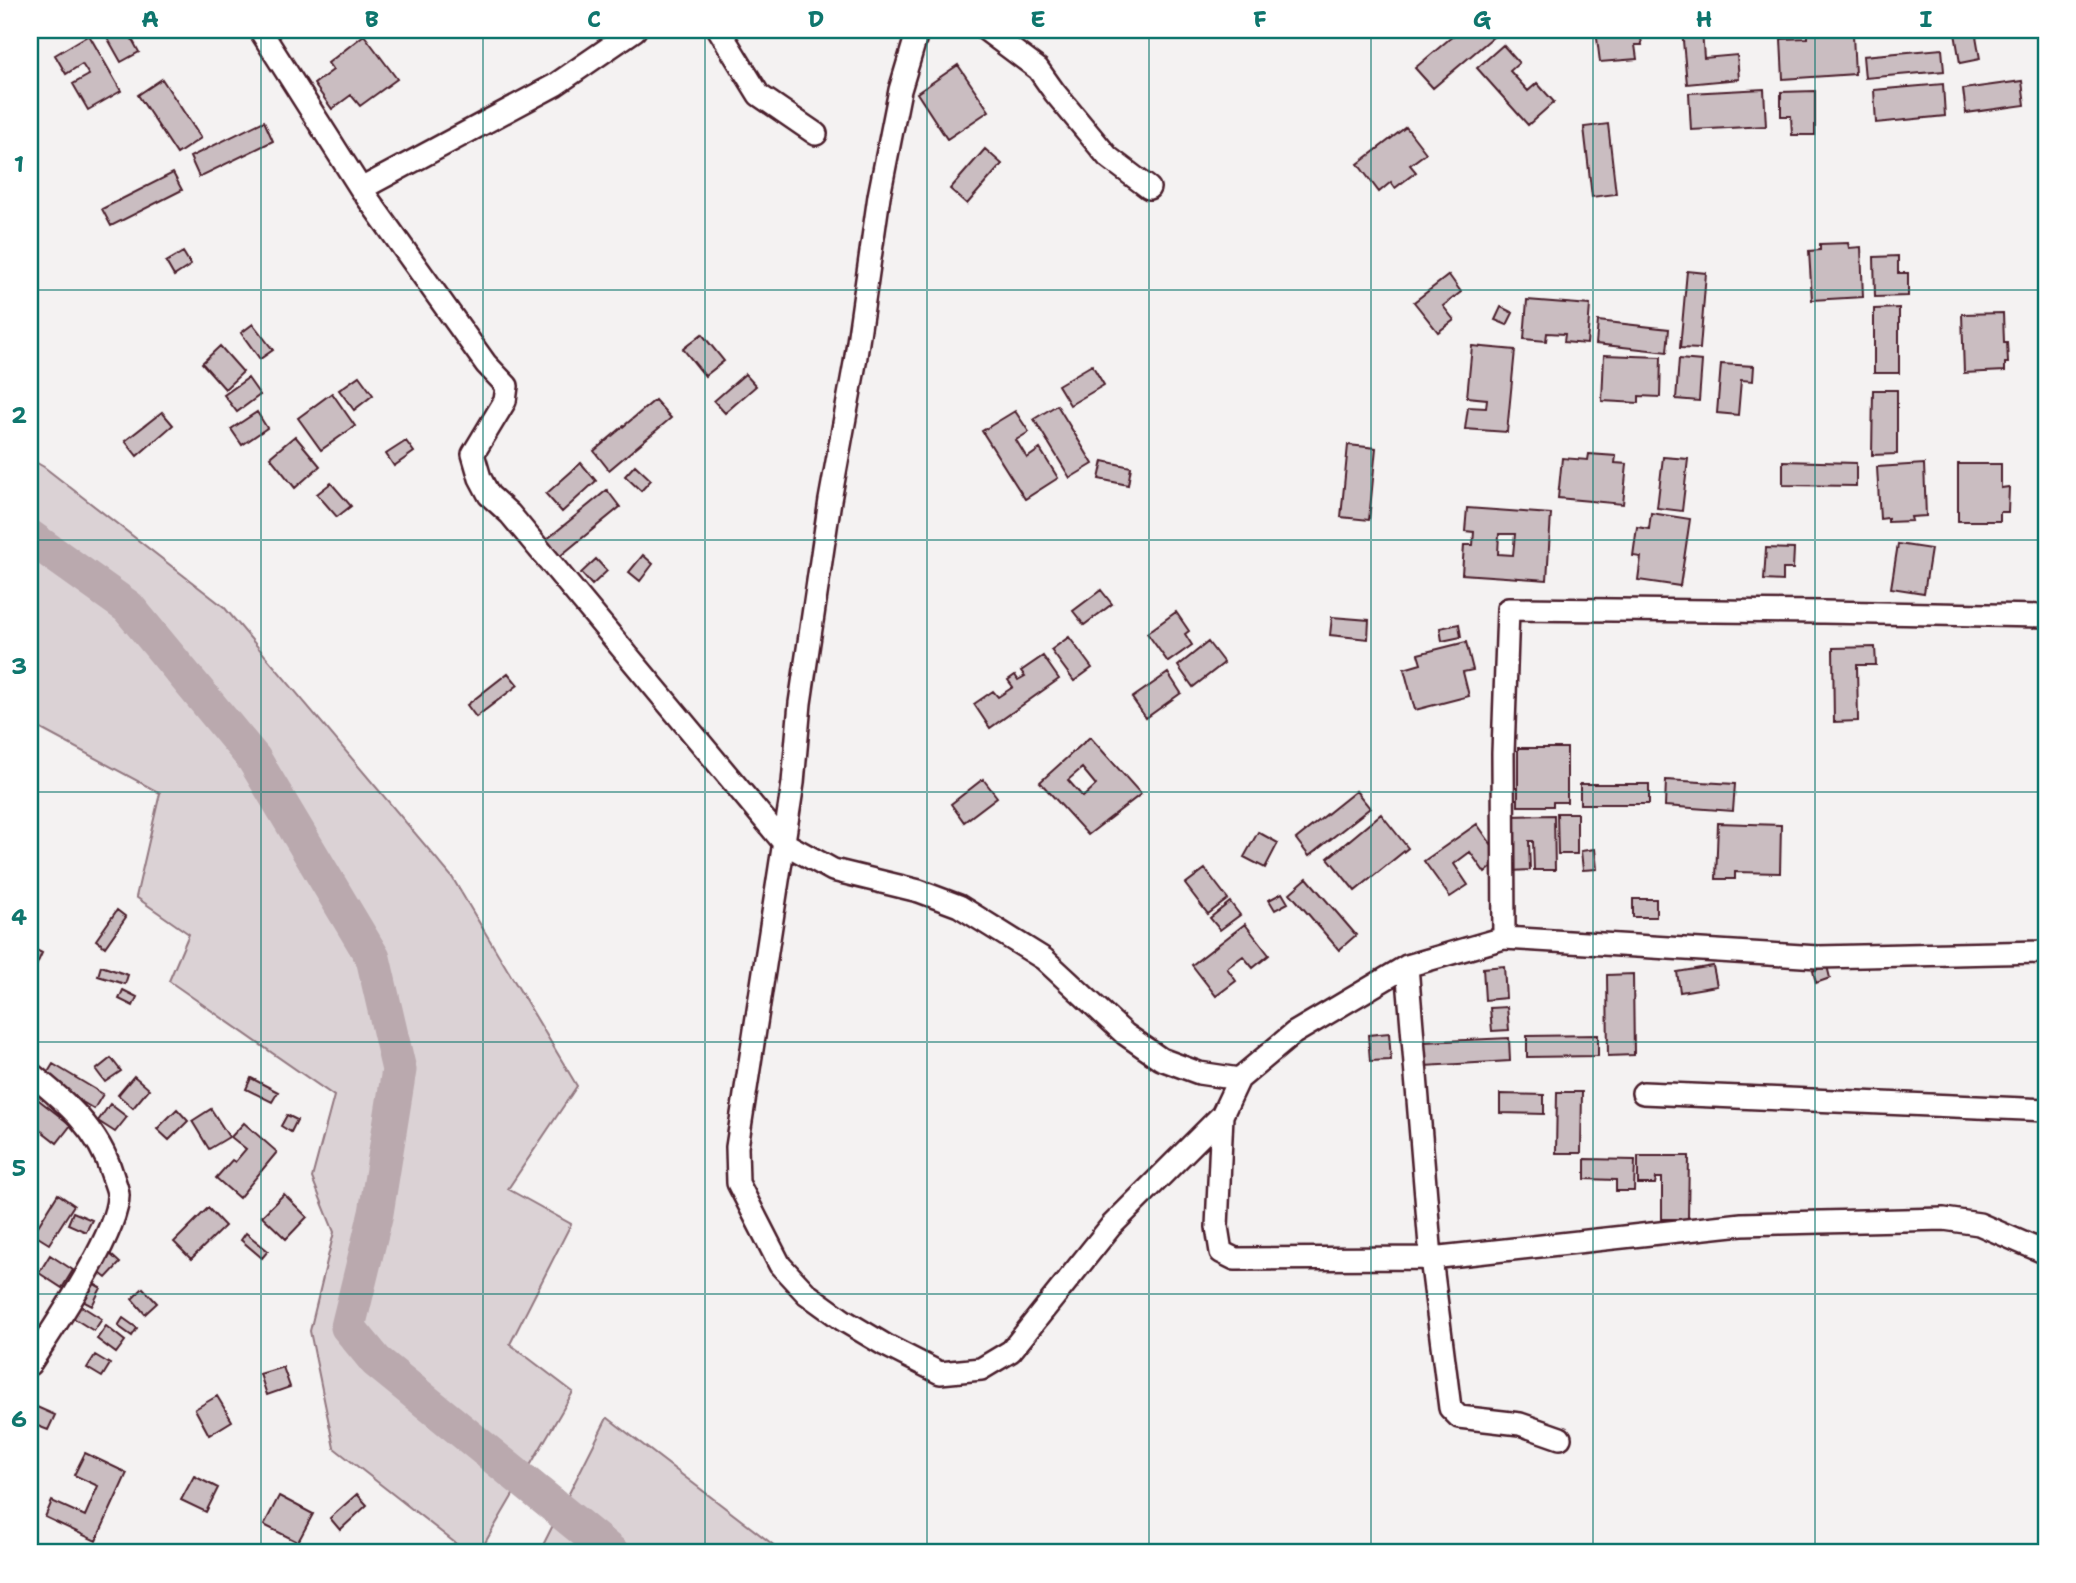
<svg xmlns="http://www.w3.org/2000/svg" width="2076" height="1583" viewBox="0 0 2076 1583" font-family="'Shantell Sans',sans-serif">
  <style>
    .green { fill: #dbd2d5; stroke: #927880; stroke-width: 2 }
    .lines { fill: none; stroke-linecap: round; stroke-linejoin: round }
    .river { stroke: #baa9ae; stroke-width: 35 }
    .building { fill: #cabdc1; stroke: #4a1f2b; stroke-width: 2; fill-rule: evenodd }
    .street-casing { stroke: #4a1f2b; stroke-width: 26 }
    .street { stroke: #fff; stroke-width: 21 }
    .grid { fill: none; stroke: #0f766e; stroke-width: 2; stroke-opacity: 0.55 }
    .neatline { fill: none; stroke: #0f766e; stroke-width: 2.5 }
    .grid-label { font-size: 23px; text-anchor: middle; font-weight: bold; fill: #0f766e }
  </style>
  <rect width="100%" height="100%" fill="#f4f2f2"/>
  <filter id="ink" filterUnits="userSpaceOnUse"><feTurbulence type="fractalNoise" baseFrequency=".0143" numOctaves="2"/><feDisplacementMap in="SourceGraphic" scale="14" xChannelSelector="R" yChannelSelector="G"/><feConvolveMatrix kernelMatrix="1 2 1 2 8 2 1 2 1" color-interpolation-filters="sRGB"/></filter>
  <g filter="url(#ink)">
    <path class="green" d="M30,459L44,467L224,607L452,877L577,1086L508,1189L571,1224L510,1344L573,1392L479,1553H468L334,1448L310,1331L334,1232L312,1178L334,1096L169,981L189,934L136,897L160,793L41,729L30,726Z
      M607,1418H608L784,1553H539Z"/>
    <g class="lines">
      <path class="river" d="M30,537L128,607L254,759L373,958L399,1070L376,1213L348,1327L376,1361L612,1553"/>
    </g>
    <path class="building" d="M103,30H127L139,52L121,62Z
      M1460,30H1497L1499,32L1433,88L1415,68Z
      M1596,30H1640L1642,45H1635L1637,59L1600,62Z
      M1682,30H1702L1704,58L1737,55L1739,79L1687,84Z
      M1807,30H1840V35H1853L1855,74L1783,79L1781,39L1807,38Z
      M1975,30L1980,59L1960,63L1955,33Z
      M89,35L121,91L88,110L73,84L89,75L82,64L66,74L55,55Z
      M364,35L397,79L360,106L351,95L332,109L314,84L333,70L328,63Z
      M1503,45L1519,63L1510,71L1528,91L1537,83L1554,102L1528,125L1477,68Z
      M1942,49L1944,71L1865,78L1863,56Z
      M958,65L989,111L947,139L917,93Z
      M162,79L201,138L177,154L138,95Z
      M2022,81L2025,105L1966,113L1963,89Z
      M1943,84L1945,116L1876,123L1874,90Z
      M1764,89L1766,126L1691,130L1689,93Z
      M1815,91V135H1792L1791,116H1781V92Z
      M264,121L273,141L199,177L190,157Z
      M1608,124L1616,194L1592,197L1584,127Z
      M1406,127L1426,153L1410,165L1416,172L1395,188L1391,182L1379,192L1358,164Z
      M985,149L1002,164L967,204L950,189Z
      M173,173L182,190L111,226L102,209Z
      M1848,243L1849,248L1861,247L1863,297L1812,300L1809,251L1820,250V244Z
      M183,252L191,265L174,276L166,262Z
      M1898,256V273H1908V296L1875,297L1874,257Z
      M1687,271L1706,273L1700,349L1680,348Z
      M1449,275L1461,292L1443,306L1454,320L1438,332L1414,302Z
      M1527,300L1590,305L1587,344L1564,342L1565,334L1547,333L1546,341L1524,339Z
      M1501,307L1513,313L1507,325L1495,320Z
      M1899,308V373H1874V309Z
      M2003,313L2004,342H2007L2008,363H2005V371L1964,373L1962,314Z
      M1598,321L1669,329L1667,352L1596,344Z
      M253,324L273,350L260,359L241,333Z
      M702,334L724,361L705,376L683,349Z
      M220,346L243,372L225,389L202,363Z
      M1472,346L1515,350L1507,432L1465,429L1468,407L1486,408L1487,399L1467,397Z
      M1604,355L1661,357L1660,397L1639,396V403L1602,401Z
      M1679,359L1702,361L1699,401L1676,399Z
      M1721,364L1754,366L1753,381L1741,380L1738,415L1717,413Z
      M1092,365L1104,385L1070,405L1058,385Z
      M745,374L756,386L725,413L714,401Z
      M359,376L373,395L354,410L339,390Z
      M248,378L260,395L237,412L224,395Z
      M1873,390H1897V454L1872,455Z
      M332,393L355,426L321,450L298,418Z
      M655,400L671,418L609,470L594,451Z
      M1057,405L1093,464L1070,478L1034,419Z
      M1015,411L1029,432L1016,440L1027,458L1040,449L1058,478L1025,499L982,431Z
      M162,412L173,425L137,456L125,441Z
      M257,412L267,428L242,445L231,429Z
      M295,436L320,466L295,488L270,457Z
      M406,441L414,452L394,466L386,454Z
      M1348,445L1376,448L1369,520L1341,517Z
      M1589,454L1616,456L1615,463L1627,464L1623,504L1558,498L1562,458L1588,460Z
      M1663,457L1688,459L1682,511L1657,508Z
      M1103,461L1131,467L1128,485L1099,479Z
      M1783,461L1856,463V486L1783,485Z
      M581,463L596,481L562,512L546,494Z
      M1924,464L1926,516L1911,517L1912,521L1888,522V518L1880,519L1877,467Z
      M1958,464H2001V488L2009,487L2008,512H2000V521H1958Z
      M635,465L651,480L641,491L625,476Z
      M331,483L351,506L337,517L317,494Z
      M607,490L620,507L559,557L546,540Z
      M1467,508L1551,514L1547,580L1462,574L1464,545H1473L1474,532L1465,531ZM1499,534H1515L1513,555L1498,554Z
      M1651,513L1690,519L1680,586L1638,580L1641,557L1633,556L1637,527L1649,529Z
      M1898,544L1931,549L1924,593L1891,588Z
      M1766,548L1794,549L1793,569H1783V581L1764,580Z
      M643,555L653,564L640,581L629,572Z
      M596,559L607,571L592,585L581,573Z
      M1101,590L1112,604L1084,625L1073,611Z
      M1176,612L1189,631L1185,634L1192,645L1168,662L1147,633Z
      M1332,617L1369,620L1368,639L1330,635Z
      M1459,624L1461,637L1442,641L1440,628Z
      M1069,637L1092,668L1074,681L1051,650Z
      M1208,642L1224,663L1193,687L1178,666Z
      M1466,642L1473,670L1463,672L1469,696L1415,710L1404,669L1421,664L1418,654Z
      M1875,647L1876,665H1857L1858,721L1834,722L1833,648Z
      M1043,656L1059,679L990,728L974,704L993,691L998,697L1013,687L1008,680L1015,675L1018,680L1025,676L1021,671Z
      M508,673L518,685L476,717L467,705Z
      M1168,673L1181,693L1146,718L1132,698Z
      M1090,737L1141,794L1088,835L1040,782ZM1082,768L1096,785L1083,797L1068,780Z
      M1518,748H1567V802H1553V806H1518Z
      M983,779L997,797L964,822L951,804Z
      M1666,780L1735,784L1733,811L1665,806Z
      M1580,784H1649V804H1580Z
      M1356,791L1370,808L1309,856L1296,839Z
      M1557,813H1577V854H1558Z
      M1381,814L1408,848L1355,891L1328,858Z
      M1554,815L1555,870H1534L1533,841H1529L1530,870L1511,871L1509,816Z
      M1718,823L1781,825L1780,873L1735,872V879H1716Z
      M1477,824L1496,851L1494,865L1485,873L1470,852L1454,864L1468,885L1450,897L1424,861Z
      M1258,832L1278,843L1265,868L1244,857Z
      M1595,849L1597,869L1583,870L1581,851Z
      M1205,869L1228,899L1208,914L1185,884Z
      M1307,878L1356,935L1339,950L1290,893Z
      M1282,893L1288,903L1275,910L1269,900Z
      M1633,899H1656V917H1633Z
      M1230,902L1240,915L1220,930L1210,918Z
      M117,910L126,917L105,947L96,940Z
      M1245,924L1269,955L1253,968L1243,956L1227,968L1236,981L1216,996L1192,965Z
      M30,947L42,953L32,975H30Z
      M101,966L128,975L125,984L98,976Z
      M1504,966L1506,998L1485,1000L1483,968Z
      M1713,966L1717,986L1680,992L1677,972Z
      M1827,966L1830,978L1816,983L1813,971Z
      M1633,974L1634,1055L1608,1056L1607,975Z
      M123,990L137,997L133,1006L119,999Z
      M1507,1007L1509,1030L1492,1031L1490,1008Z
      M1389,1033L1391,1060L1370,1061L1368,1035Z
      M1598,1035V1056L1527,1057V1036Z
      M1509,1038L1510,1061L1424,1066L1423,1042Z
      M111,1058L121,1071L105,1082L96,1070Z
      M53,1064L103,1094L94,1109L44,1079Z
      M134,1076L149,1089L133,1108L118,1095Z
      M251,1078L278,1092L272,1102L246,1089Z
      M1557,1092H1582L1581,1153H1556Z
      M31,1094L71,1125L57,1143L30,1122Z
      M1500,1094L1544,1095V1114L1500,1113Z
      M110,1104L127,1117L115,1132L98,1121Z
      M177,1109L188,1121L169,1140L157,1129Z
      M211,1109L229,1137L209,1149L192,1121Z
      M287,1115L297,1120L291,1132L281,1126Z
      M244,1123L277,1152L239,1198L216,1178L232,1160L235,1162L246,1149L231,1137Z
      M1638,1156H1689L1688,1219H1662V1178H1656L1655,1184H1638Z
      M1585,1159L1635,1160L1634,1191H1616V1180L1585,1179Z
      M58,1194L74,1205L49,1244L33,1234Z
      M284,1194L307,1217L286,1239L262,1216Z
      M208,1208L225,1226L191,1259L174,1242Z
      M73,1212L92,1220L86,1232L68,1224Z
      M246,1233L268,1251L262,1258L241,1240Z
      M109,1253L120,1263L106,1278L95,1269Z
      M50,1255L73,1270L62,1288L39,1273Z
      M87,1280L101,1288L92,1306L77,1298Z
      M143,1288L157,1303L145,1314L132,1299Z
      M75,1302L102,1319L94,1331L67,1314Z
      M123,1318L137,1328L132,1336L118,1326Z
      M106,1326L125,1341L116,1353L97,1339Z
      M95,1355L110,1364L102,1377L87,1368Z
      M283,1367L290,1387L267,1395L260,1374Z
      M217,1396L232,1421L209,1435L195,1409Z
      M30,1404L55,1415L48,1430L30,1423Z
      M85,1453L127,1473L96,1541L45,1517L52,1501L85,1516L98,1486L74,1475Z
      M194,1476L218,1488L206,1512L181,1500Z
      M357,1494L367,1505L340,1530L330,1518Z
      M279,1496L313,1514L298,1542L264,1525Z"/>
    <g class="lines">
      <defs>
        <path id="street" d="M260,30L361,189L486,364L507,386L505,401L473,454L480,478L489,495L510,514L784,843L833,870L919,891L959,906L1044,959L1125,1034L1161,1059L1199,1073L1239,1079L1294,1033L1407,966L1504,938L1503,753L1508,609L1823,612L2046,616
          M719,30L759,95L816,134
          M918,30L900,90L879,196L855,363L830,500L800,703L793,783L737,1147L738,1183L780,1265L807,1294L843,1320L885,1345L940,1373L981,1369L1011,1351L1111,1226L1222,1115L1239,1079
          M986,30L1038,69L1055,93L1108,157L1149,188
          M361,189L555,85L635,30
          M1504,938L1818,957L2046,952
          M1407,966L1431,1258L1450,1408L1459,1417L1520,1424L1560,1438
          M30,1073C65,1101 99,1130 112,1174C114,1181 118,1189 118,1195C119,1232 52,1330 30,1364
          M1643,1093L2046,1110
          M1222,1115L1217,1227L1221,1252L1235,1259L1431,1258L1742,1224L1944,1219L1979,1224L2046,1253"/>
      </defs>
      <use href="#street" class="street-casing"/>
      <use href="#street" class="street"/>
    </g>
  </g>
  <path class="grid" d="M261,30V1553M483,30V1553M705,30V1553M927,30V1553M1149,30V1553M1371,30V1553M1593,30V1553M1815,30V1553M30,290H2046M30,540H2046M30,792H2046M30,1042H2046M30,1294H2046"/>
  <rect width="2076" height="1583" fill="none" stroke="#fff" stroke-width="77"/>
  <rect x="38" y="38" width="2000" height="1506" class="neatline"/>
  <g class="grid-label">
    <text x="150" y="27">A</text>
    <text x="372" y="27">B</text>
    <text x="594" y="27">C</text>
    <text x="816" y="27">D</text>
    <text x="1038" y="27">E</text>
    <text x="1260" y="27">F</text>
    <text x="1482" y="27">G</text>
    <text x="1704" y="27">H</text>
    <text x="1926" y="27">I</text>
    <text x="19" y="172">1</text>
    <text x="19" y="423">2</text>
    <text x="19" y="674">3</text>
    <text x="19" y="925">4</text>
    <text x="19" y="1176">5</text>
    <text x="19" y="1427">6</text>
  </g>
</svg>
